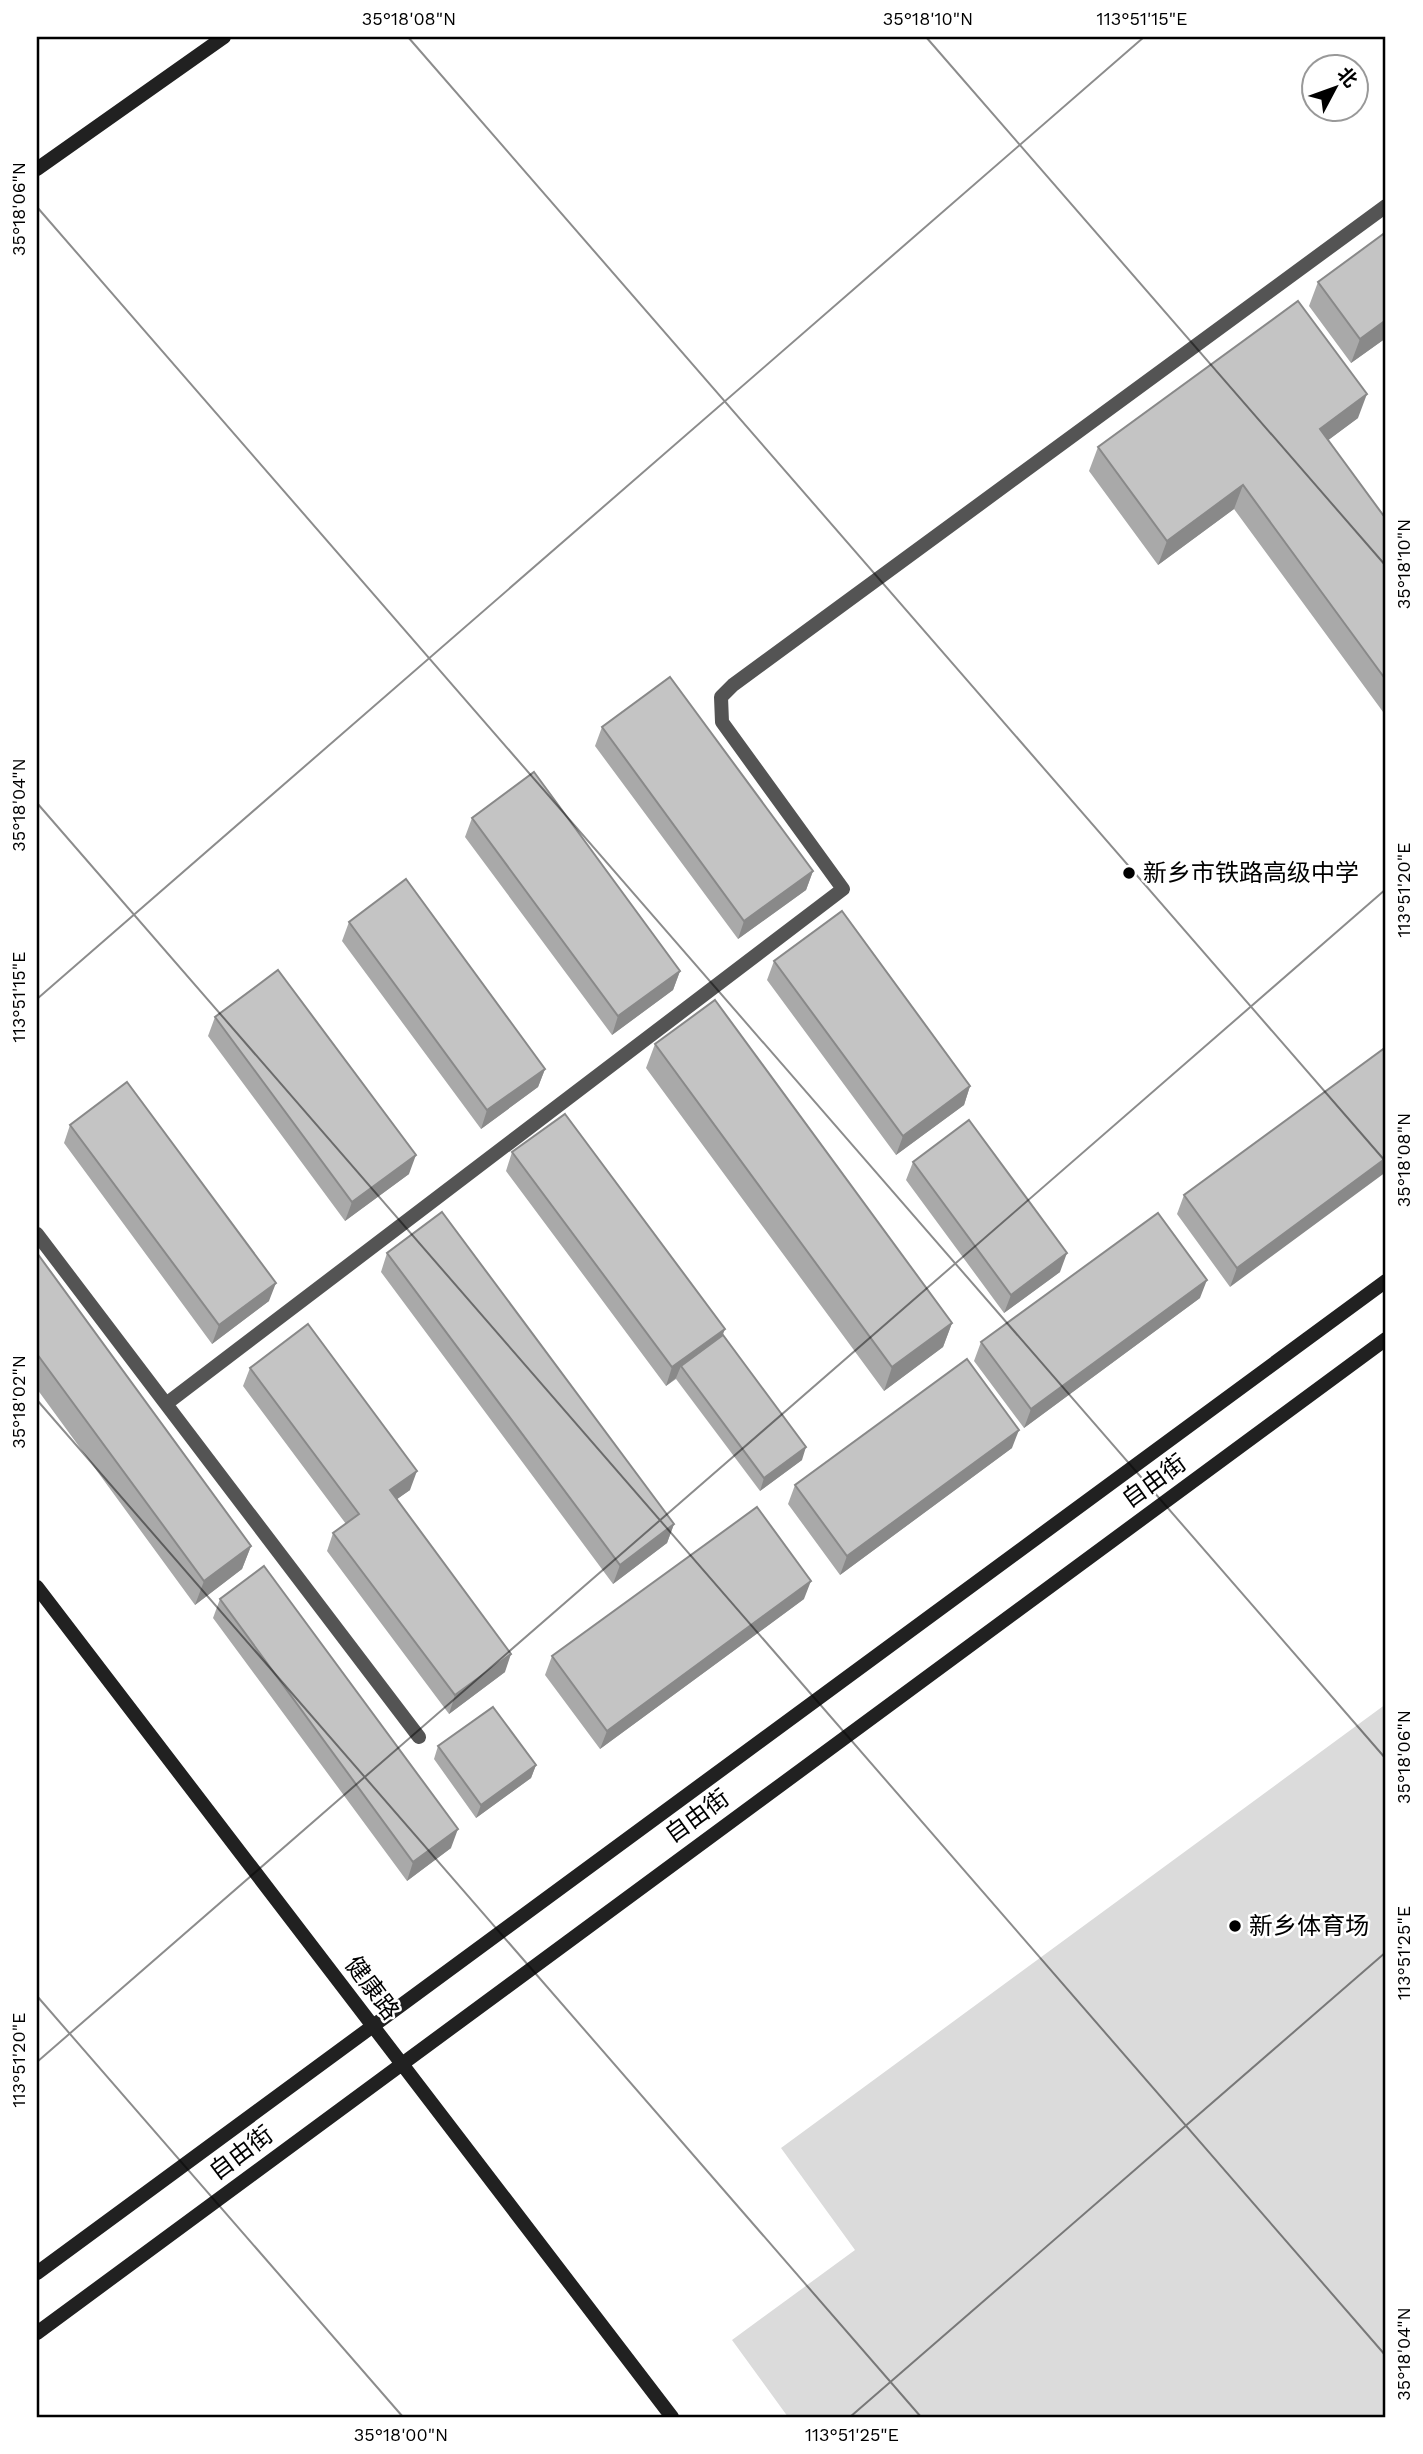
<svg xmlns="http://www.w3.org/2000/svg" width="1423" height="2454" viewBox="0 0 1423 2454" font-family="'Work Sans','Noto Sans SC',sans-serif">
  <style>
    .green { fill: #dbdbdb }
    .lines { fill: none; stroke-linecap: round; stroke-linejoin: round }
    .lane { stroke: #545454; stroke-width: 14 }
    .secondary { stroke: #212121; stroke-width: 14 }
    .wall { fill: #a9a9a9 }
    .shaded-wall { fill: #898989 }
    .building { fill: #c4c4c4; stroke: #898989; stroke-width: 2 }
    .ticks { fill: none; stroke: #000; stroke-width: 2; stroke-opacity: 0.45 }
    .poi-dot { fill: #000; stroke: #fff; stroke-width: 2.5 }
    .labels { text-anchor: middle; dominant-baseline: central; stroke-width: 5; stroke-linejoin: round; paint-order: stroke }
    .poi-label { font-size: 24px; fill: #000; stroke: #fff; text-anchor: start }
    .street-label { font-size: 24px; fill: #000; stroke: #fff }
    .neatline { fill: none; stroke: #000; stroke-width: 2.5 }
    .ticks-label { font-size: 18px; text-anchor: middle; fill: #000 }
  </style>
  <rect width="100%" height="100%" fill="#fff"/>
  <path class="green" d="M1386,1704V2417H788L732,2340L855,2250L781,2148Z"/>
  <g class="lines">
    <path class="lane" d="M37,1234L166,1404L843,889L722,722L721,697L733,685L1386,206
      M166,1404L419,1737"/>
    <path class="secondary" d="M37,169L224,37
      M37,1587L672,2417
      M37,2273L1386,1281
      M37,2333L1386,1339"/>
  </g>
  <path class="wall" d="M1318,282L1386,338L1351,363L1309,306Z
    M1358,418L1328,440L1386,519V716L1234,509L1158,565L1089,471L1098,447Z
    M602,727L813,871L806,890L738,939L595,746Z
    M472,818L680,971L673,990L612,1035L465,837Z
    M349,922L545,1069L538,1087L481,1129L342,941Z
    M774,961L970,1086L964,1105L896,1155L767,980Z
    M215,1017L409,1174L345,1221L208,1036Z
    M655,1044L952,1323L943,1347L884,1391L646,1068Z
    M1386,1047L1230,1287L1177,1214L1184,1195Z
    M70,1125L269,1301L212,1344L64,1143Z
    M512,1152L723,1335L802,1460L760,1491L676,1379L666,1386L506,1171Z
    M913,1162L1060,1272L1004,1313L906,1180Z
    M37,1253L251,1546L242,1569L195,1605L37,1389Z
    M387,1253L674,1524L667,1543L613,1584L381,1272Z
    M1200,1298L1024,1428L974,1361L981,1342Z
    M250,1368L410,1490L397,1499L505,1672L449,1714L327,1551L333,1533L346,1524L243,1386Z
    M1012,1448L840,1575L788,1504L795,1485Z
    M220,1599L451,1848L407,1881L213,1618Z
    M804,1599L600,1749L545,1675L552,1656Z
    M438,1746L536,1765L531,1778L476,1818L434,1759Z"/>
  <path class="shaded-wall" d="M1386,320V338L1351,363L1360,339Z
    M1367,394L1358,418L1311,453L1320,429Z
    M1243,485L1234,509L1158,565L1167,541Z
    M813,871L806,890L738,939L744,921Z
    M680,971L673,990L612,1035L618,1016Z
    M545,1069L538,1087L481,1129L487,1110Z
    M970,1086L964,1105L896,1155L903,1136Z
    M416,1155L409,1174L345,1221L352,1202Z
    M1386,1158V1172L1230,1287L1237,1268Z
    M1067,1253L1060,1272L1004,1313L1011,1295Z
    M1207,1280L1200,1298L1024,1428L1031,1409Z
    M276,1283L269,1301L212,1344L219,1325Z
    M952,1323L943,1347L884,1391L892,1367Z
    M725,1329L718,1347L681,1366L676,1378L666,1386L672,1367Z
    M1019,1430L1012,1448L840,1575L847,1556Z
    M806,1447L802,1460L760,1491L764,1478Z
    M417,1471L410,1490L383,1509L390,1490Z
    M674,1524L667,1543L613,1584L620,1565Z
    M251,1546L242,1569L195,1605L204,1581Z
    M811,1581L804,1599L600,1749L607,1731Z
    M511,1654L505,1672L449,1714L455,1695Z
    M536,1765L531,1778L476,1818L481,1805Z
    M458,1829L451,1848L407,1881L413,1862Z"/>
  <path class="building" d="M1386,232V320L1360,339L1318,282Z
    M1298,301L1367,394L1320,429L1386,519V680L1243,485L1167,541L1098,447Z
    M670,677L813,871L744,921L602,727Z
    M534,772L680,971L618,1016L472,818Z
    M406,879L545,1069L487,1110L349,922Z
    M842,911L970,1086L903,1136L774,961Z
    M278,970L416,1155L352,1202L215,1017Z
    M715,1000L952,1323L892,1367L655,1044Z
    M1386,1047V1158L1237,1268L1184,1195Z
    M127,1082L276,1283L219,1325L70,1125Z
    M565,1114L725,1329L672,1367L512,1152Z
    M969,1120L1067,1253L1011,1295L913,1162Z
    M442,1212L674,1524L620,1565L387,1253Z
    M1158,1213L1207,1280L1031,1409L981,1342Z
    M37,1253L251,1546L204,1581L37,1354Z
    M308,1324L417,1471L390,1490L511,1654L455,1695L333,1533L359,1514L250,1368Z
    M723,1335L806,1447L764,1478L681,1366Z
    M967,1359L1019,1430L847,1556L795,1485Z
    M757,1507L811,1581L607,1731L552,1656Z
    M264,1566L458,1829L413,1862L220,1599Z
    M493,1707L536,1765L481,1805L438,1746Z"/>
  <path class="ticks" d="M408,37L1386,1162M926,37L1386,566M37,207L1386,1759M37,803L1386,2356M37,999L1144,37M37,1400L921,2417M37,1996L403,2417M37,2062L1386,889M850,2417L1386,1952"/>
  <g class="poi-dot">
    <circle cx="1129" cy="873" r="7"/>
    <circle cx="1235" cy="1926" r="7"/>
  </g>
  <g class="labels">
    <g class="poi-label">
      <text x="1143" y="873">新乡市铁路高级中学</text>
      <text x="1249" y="1926">新乡体育场</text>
    </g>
    <g class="street-label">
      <text transform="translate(1154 1481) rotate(-36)">自由街</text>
      <text transform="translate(697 1816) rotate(-36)">自由街</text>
      <text transform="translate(372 1988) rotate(53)">健康路</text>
      <text transform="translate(241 2153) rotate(-37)">自由街</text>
    </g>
  </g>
  <rect width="1423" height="2454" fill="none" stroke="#ffffff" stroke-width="77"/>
  <g transform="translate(1335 88) rotate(49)"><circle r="33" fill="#ffffff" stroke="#999999" stroke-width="2"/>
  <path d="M0-5L12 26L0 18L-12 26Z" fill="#000000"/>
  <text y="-10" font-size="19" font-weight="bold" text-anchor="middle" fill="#000000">北</text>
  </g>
  <rect x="38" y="38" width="1346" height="2378" class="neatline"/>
  <g class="ticks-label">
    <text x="409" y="25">35°18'08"N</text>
    <text x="928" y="25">35°18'10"N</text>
    <text x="1142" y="25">113°51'15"E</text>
    <text transform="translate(19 209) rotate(-90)" y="6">35°18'06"N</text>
    <text transform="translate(1404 564) rotate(-90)" y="6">35°18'10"N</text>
    <text transform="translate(19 805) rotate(-90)" y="6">35°18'04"N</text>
    <text transform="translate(1404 890) rotate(-90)" y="6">113°51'20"E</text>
    <text transform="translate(19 997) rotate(-90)" y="6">113°51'15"E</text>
    <text transform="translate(1404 1160) rotate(-90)" y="6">35°18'08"N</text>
    <text transform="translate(19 1402) rotate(-90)" y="6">35°18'02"N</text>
    <text transform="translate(1404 1757) rotate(-90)" y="6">35°18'06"N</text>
    <text transform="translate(1404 1953) rotate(-90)" y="6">113°51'25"E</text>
    <text transform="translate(19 2060) rotate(-90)" y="6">113°51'20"E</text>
    <text transform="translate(1404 2354) rotate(-90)" y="6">35°18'04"N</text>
    <text x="401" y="2441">35°18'00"N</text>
    <text x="852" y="2441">113°51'25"E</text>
  </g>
</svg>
